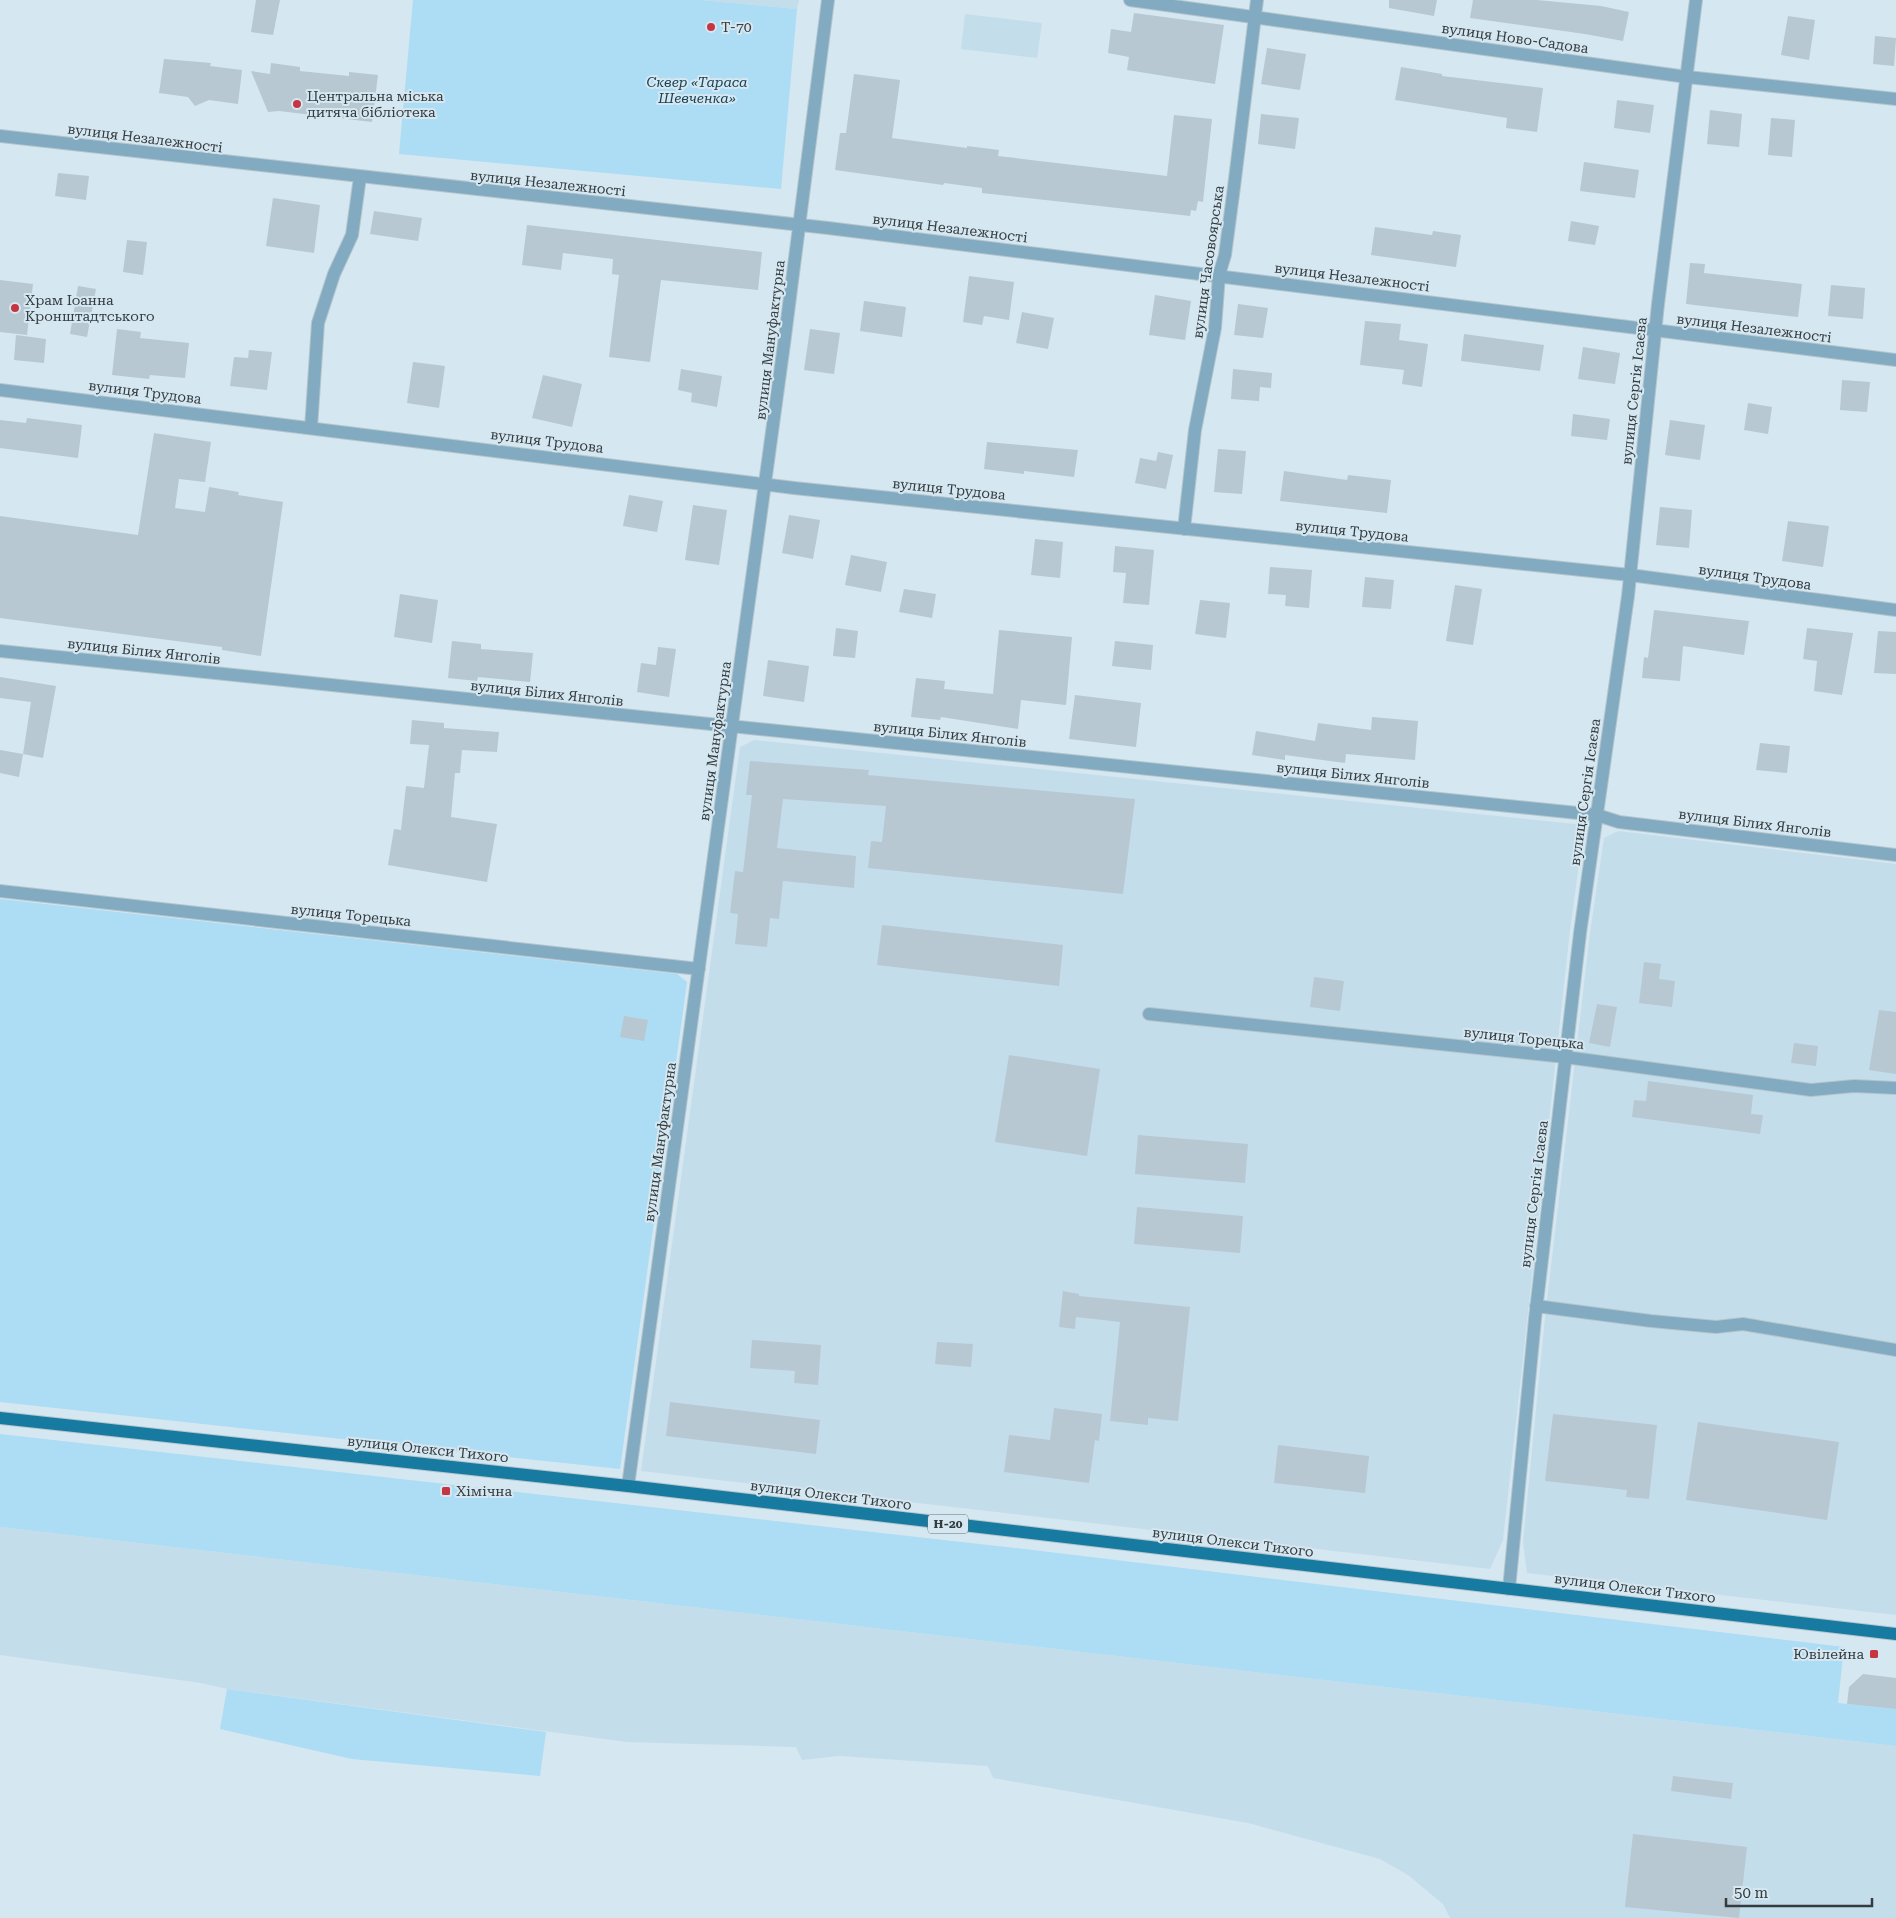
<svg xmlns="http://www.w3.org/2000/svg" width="1896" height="1918" viewBox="0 0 1896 1918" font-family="'Roboto Serif',serif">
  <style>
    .built { fill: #c4ddeb }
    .green { fill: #addcf5 }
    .building { fill: #b7c8d2 }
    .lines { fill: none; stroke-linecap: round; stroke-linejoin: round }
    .street-casing { stroke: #b5c5cd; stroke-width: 14 }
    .primary-casing { stroke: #b5c5cd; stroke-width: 14 }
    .street { stroke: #82abc1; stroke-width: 12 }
    .primary { stroke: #167aa1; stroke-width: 12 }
    .poi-dot { fill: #c63642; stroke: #d5e7f0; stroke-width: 2 }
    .labels { text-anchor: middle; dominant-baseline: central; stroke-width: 4; stroke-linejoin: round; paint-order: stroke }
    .shield { fill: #d5e7f0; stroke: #656f75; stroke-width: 1 }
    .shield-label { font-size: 12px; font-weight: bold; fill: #353c40 }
    .poi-label { font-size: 14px; fill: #353c40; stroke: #d5e7f0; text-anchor: start }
    .street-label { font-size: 14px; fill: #353c40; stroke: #d5e7f0 }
    .park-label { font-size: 14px; font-style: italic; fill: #184053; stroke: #d5e7f0 }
  </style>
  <rect width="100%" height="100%" fill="#d5e7f0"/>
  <path class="built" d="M701,0H799L797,9Z
    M965,14L1042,23L1037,58L961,49Z
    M754,740L1575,824L1583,835L1570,930L1503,1540L1490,1569L641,1471L740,747Z
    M1618,831L1896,864V1615L1527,1573L1523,1542L1545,1318L1590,933L1604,838Z
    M0,1527L1896,1746V1918H1450L1443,1904L1408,1875L1380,1859L1248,1823L993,1778L988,1766L839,1756L802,1760L796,1747L627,1742L227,1689L201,1683L0,1655Z"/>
  <path class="green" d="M413,0H701L797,9L781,189L399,154Z
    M0,899L677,974L687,982L620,1469L0,1402Z
    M0,1434L1015,1548L1844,1647L1838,1703L1896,1709V1746L0,1527Z
    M227,1689L546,1732L540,1776L352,1759L220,1729Z"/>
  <path class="building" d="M256,0H280L273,35L251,32Z
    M1389,0H1437L1434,16L1389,8Z
    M1473,0H1537L1601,6L1629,12L1623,41L1585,34L1470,18Z
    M1134,13L1224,25L1215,84L1127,70L1129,57L1108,53L1111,29L1131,32Z
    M1788,16L1815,20L1809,60L1781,55Z
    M1875,36L1896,38L1894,66L1873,64Z
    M1267,48L1306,54L1300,90L1261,84Z
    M164,59L211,63L210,66L242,70L238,104L209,100L195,106L188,97L159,93Z
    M271,63L300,67V71L349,76V72L378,75L372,122L279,111L268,112L251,71L270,74Z
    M1401,67L1442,74V76L1543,88L1537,132L1506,128L1507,118L1395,100Z
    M854,74L900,80L892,138L967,148V146L999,150L998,156L1167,176L1174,115L1212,119L1203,202L1198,201L1196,211L1191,210L1190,216L982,193V188L944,183L943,185L835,170L840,133H846Z
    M1617,100L1654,105L1650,133L1614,128Z
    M1710,110L1742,114L1739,147L1707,144Z
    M1261,114L1299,118L1295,149L1258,144Z
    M1771,118L1795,120L1792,157L1768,155Z
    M1584,162L1639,170L1635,198L1580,191Z
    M58,173L89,176L86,200L55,196Z
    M273,198L320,205L314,253L266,246Z
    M374,211L422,218L418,241L370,234Z
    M1571,221L1599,226L1595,245L1568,241Z
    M527,225L762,252L758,290L661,280L650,362L609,357L619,275L612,274L613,259L563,253L561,270L522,265Z
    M1375,227L1432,235L1433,231L1461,235L1456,267L1371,255Z
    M127,240L147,242L143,275L123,272Z
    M1690,263L1705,264L1704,273L1802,284L1798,317L1686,304Z
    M969,276L1014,282L1009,320L984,316L982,325L963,322Z
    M0,280L33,284L27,335L0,332Z
    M1831,285L1865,288L1863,319L1828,316Z
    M78,286L96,289L87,337L70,334Z
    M1155,295L1191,301L1185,340L1149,335Z
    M864,301L906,307L902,337L860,331Z
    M1238,304L1268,308L1263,338L1234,335Z
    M1022,312L1054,318L1048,349L1016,343Z
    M1365,321L1401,324L1399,340L1428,344L1422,387L1402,384L1404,370L1360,365Z
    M117,329L141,332L140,338L189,343L185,378L150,375L149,379L112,375Z
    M810,329L840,333L834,374L804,370Z
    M1464,334L1544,345L1540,371L1461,361Z
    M16,335L46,339L44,363L14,360Z
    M1583,347L1620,353L1615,384L1578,379Z
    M249,350L272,352L267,390L230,386L234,357L248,358Z
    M413,362L445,366L439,408L407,403Z
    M681,369L722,376L717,407L691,402L692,393L678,390Z
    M1233,369L1272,373L1271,388L1260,387L1259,401L1231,399Z
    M543,375L582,384L572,427L532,418Z
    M1842,380L1870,382L1867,412L1840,410Z
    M1748,403L1772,407L1768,434L1744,430Z
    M1573,414L1610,419L1607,440L1571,436Z
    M27,418L82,425L78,458L0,448V420L26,423Z
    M1670,420L1705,425L1700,460L1665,455Z
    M154,433L211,442L205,482L179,479L175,508L205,512L209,487L239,492L238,495L283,502L261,656L222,650V647L0,618V516L138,535Z
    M987,442L1078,450L1074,477L1024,471V474L984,469Z
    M1218,449L1246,451L1242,494L1214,492Z
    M1158,452L1173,455L1166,489L1135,483L1140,458L1156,461Z
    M1284,471L1347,480L1348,475L1391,480L1387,513L1280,501Z
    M629,495L663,501L657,532L623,526Z
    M693,505L727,510L719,565L685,560Z
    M1660,507L1692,510L1689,548L1656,545Z
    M789,515L820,520L813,559L782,553Z
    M1788,521L1829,526L1823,567L1782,561Z
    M1035,539L1063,542L1060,578L1031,575Z
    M1115,546L1154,550L1149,605L1123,603L1126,573L1113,572Z
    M851,555L887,562L881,592L845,585Z
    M1270,567L1312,570L1309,608L1285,606L1286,595L1268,594Z
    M1365,577L1394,580L1391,609L1362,607Z
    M1455,585L1482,589L1473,645L1446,641Z
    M904,589L936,594L932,618L899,612Z
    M400,594L438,600L432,643L394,637Z
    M1200,600L1230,603L1226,638L1195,634Z
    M1654,610L1749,621L1744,655L1683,646L1680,681L1642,678L1644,657L1648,658Z
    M836,628L858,631L855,658L833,656Z
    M1807,628L1853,633L1842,695L1814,691L1817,661L1803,659Z
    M999,630L1072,637L1066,705L1021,700L1018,729L941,717L940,720L911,717L916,678L945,681L944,689L993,694Z
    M1878,631L1896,632V674L1874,673Z
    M452,641L481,644V649L533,653L530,682L478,677L477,681L448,678Z
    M1115,641L1153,645L1151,670L1112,666Z
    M658,647L676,649L669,697L637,692L641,663L656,665Z
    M768,660L809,666L804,702L763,696Z
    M0,677L56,686L43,758L23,754L31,702L0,698Z
    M1075,695L1141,703L1136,747L1069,739Z
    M1372,717L1418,721L1415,760L1346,754L1345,763L1285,755V760L1252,755L1256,731L1315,741L1318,723L1371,730Z
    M412,720L444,723V728L499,732L497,752L462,750L460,773H455L451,817L497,824L487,882L388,865L394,829L401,830L406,786L424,788L429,745L410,744Z
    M1760,743L1790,746L1787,773L1756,770Z
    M0,750L23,754L19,777L0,773Z
    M750,761L869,770L868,775L1135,799L1123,894L868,868L871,841L882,842L886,806L783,799L777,848L856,856L854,888L783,881L779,919L770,918L767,947L735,944L738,914L730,913L735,871L743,872L752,795H746Z
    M882,925L1063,945L1059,986L877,965Z
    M1644,962L1661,964L1659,979L1675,981L1672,1007L1639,1003Z
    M1314,977L1344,981L1340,1011L1310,1007Z
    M1597,1004L1617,1007L1610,1047L1589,1043Z
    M1879,1010L1896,1012V1074L1869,1070Z
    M624,1016L648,1020L644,1041L620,1037Z
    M1794,1043L1818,1046L1816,1066L1791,1063Z
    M1009,1055L1100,1069L1087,1156L995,1142Z
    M1648,1081L1753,1095L1751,1114L1763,1115L1760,1134L1632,1117L1634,1100L1646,1101Z
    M1138,1135L1248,1144L1245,1183L1135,1174Z
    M1137,1207L1243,1216L1240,1253L1134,1244Z
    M1063,1291L1079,1294V1296L1190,1307L1178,1421L1148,1418V1425L1110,1421L1120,1322L1076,1317L1075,1329L1059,1327Z
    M752,1340L821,1345L818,1385L794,1383L795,1371L750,1368Z
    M937,1342L973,1344L971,1367L935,1364Z
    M670,1402L820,1420L816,1454L666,1436Z
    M1054,1408L1102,1414L1099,1441L1095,1440L1089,1483L1004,1472L1009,1435L1050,1440Z
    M1553,1414L1657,1425L1649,1499L1626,1497L1627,1490L1545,1481Z
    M1698,1422L1839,1442L1827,1520L1686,1500Z
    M1278,1445L1369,1456L1365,1493L1274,1483Z
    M1863,1674L1896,1678V1709L1847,1704L1849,1687Z
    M1673,1776L1733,1783L1731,1799L1671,1791Z
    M1633,1834L1747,1847L1739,1918L1625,1907Z"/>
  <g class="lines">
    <defs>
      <path id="street" d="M1130,0L1687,77L1896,99
        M0,136L828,228L1896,360
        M0,390L794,488L1630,575L1896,610
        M311,428L318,323L334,274L352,235L360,177
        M1184,529L1195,430L1215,328L1219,275L1225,255L1234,187L1257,0
        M0,651L1597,815L1619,822L1896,855
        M0,891L699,969
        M1149,1014L1565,1057L1811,1090L1854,1086L1896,1088
        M1536,1306L1651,1321L1716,1327L1743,1324L1896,1350
        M628,1486L784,344L828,0
        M1509,1589L1535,1319L1580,933L1628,596L1658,304L1696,0"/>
      <path id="primary" d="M0,1418L628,1486L1896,1634"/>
    </defs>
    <use href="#street" class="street-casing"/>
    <use href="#primary" class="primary-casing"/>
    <use href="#street" class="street"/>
    <use href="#primary" class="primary"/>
  </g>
  <g class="poi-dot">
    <circle cx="711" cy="27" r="5"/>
    <circle cx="297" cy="104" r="5"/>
    <circle cx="15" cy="308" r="5"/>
    <rect x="441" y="1486" width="10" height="10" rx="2.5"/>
    <rect x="1869" y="1649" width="10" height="10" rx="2.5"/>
  </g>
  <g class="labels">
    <rect class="shield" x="928" y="1514.5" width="40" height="19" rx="4"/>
    <g class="shield-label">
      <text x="948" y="1524">Н-20</text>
    </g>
    <g class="poi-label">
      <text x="721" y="27">Т-70</text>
      <text x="307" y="96">Центральна міська<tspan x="307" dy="16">дитяча бібліотека</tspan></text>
      <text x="25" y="300">Храм Іоанна<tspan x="25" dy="16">Кронштадтського</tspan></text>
      <text x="456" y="1491">Хімічна</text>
      <text x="1864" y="1654" text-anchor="end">Ювілейна</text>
    </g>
    <g class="street-label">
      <text transform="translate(1515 38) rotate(8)">вулиця Ново-Садова</text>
      <text transform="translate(145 138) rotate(7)">вулиця Незалежності</text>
      <text transform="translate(548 183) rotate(6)">вулиця Незалежності</text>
      <text transform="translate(950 228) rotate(7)">вулиця Незалежності</text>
      <text transform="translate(1208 262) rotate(-82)">вулиця Часовоярська</text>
      <text transform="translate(1352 277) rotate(7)">вулиця Незалежності</text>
      <text transform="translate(1754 328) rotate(7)">вулиця Незалежності</text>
      <text transform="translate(770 340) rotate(-83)">вулиця Мануфактурна</text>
      <text transform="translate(1634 391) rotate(-84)">вулиця Сергія Ісаєва</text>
      <text transform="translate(145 392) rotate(7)">вулиця Трудова</text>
      <text transform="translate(547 441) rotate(7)">вулиця Трудова</text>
      <text transform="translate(949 489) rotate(6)">вулиця Трудова</text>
      <text transform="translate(1352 531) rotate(6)">вулиця Трудова</text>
      <text transform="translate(1755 577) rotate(8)">вулиця Трудова</text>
      <text transform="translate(144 651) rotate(6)">вулиця Білих Янголів</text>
      <text transform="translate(547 693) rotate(6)">вулиця Білих Янголів</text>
      <text transform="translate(950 734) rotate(6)">вулиця Білих Янголів</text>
      <text transform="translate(715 741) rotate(-82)">вулиця Мануфактурна</text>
      <text transform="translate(1353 775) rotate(6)">вулиця Білих Янголів</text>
      <text transform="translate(1585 792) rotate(-82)">вулиця Сергія Ісаєва</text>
      <text transform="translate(1755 823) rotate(7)">вулиця Білих Янголів</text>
      <text transform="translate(351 915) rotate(6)">вулиця Торецька</text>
      <text transform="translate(1524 1038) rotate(6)">вулиця Торецька</text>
      <text transform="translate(660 1142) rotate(-82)">вулиця Мануфактурна</text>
      <text transform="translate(1534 1194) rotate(-83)">вулиця Сергія Ісаєва</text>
      <text transform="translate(428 1449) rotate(6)">вулиця Олекси Тихого</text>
      <text transform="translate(831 1495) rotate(7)">вулиця Олекси Тихого</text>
      <text transform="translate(1233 1542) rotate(7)">вулиця Олекси Тихого</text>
      <text transform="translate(1635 1588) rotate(7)">вулиця Олекси Тихого</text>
    </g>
    <g class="park-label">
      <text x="697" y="82">Сквер «Тараса<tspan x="697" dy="16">Шевченка»</tspan></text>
    </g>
  </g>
  <path d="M1726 1898v8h146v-8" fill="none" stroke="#353c40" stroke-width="2.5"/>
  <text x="1734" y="1898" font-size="15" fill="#353c40" stroke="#d5e7f0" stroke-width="4" paint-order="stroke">50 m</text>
</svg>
